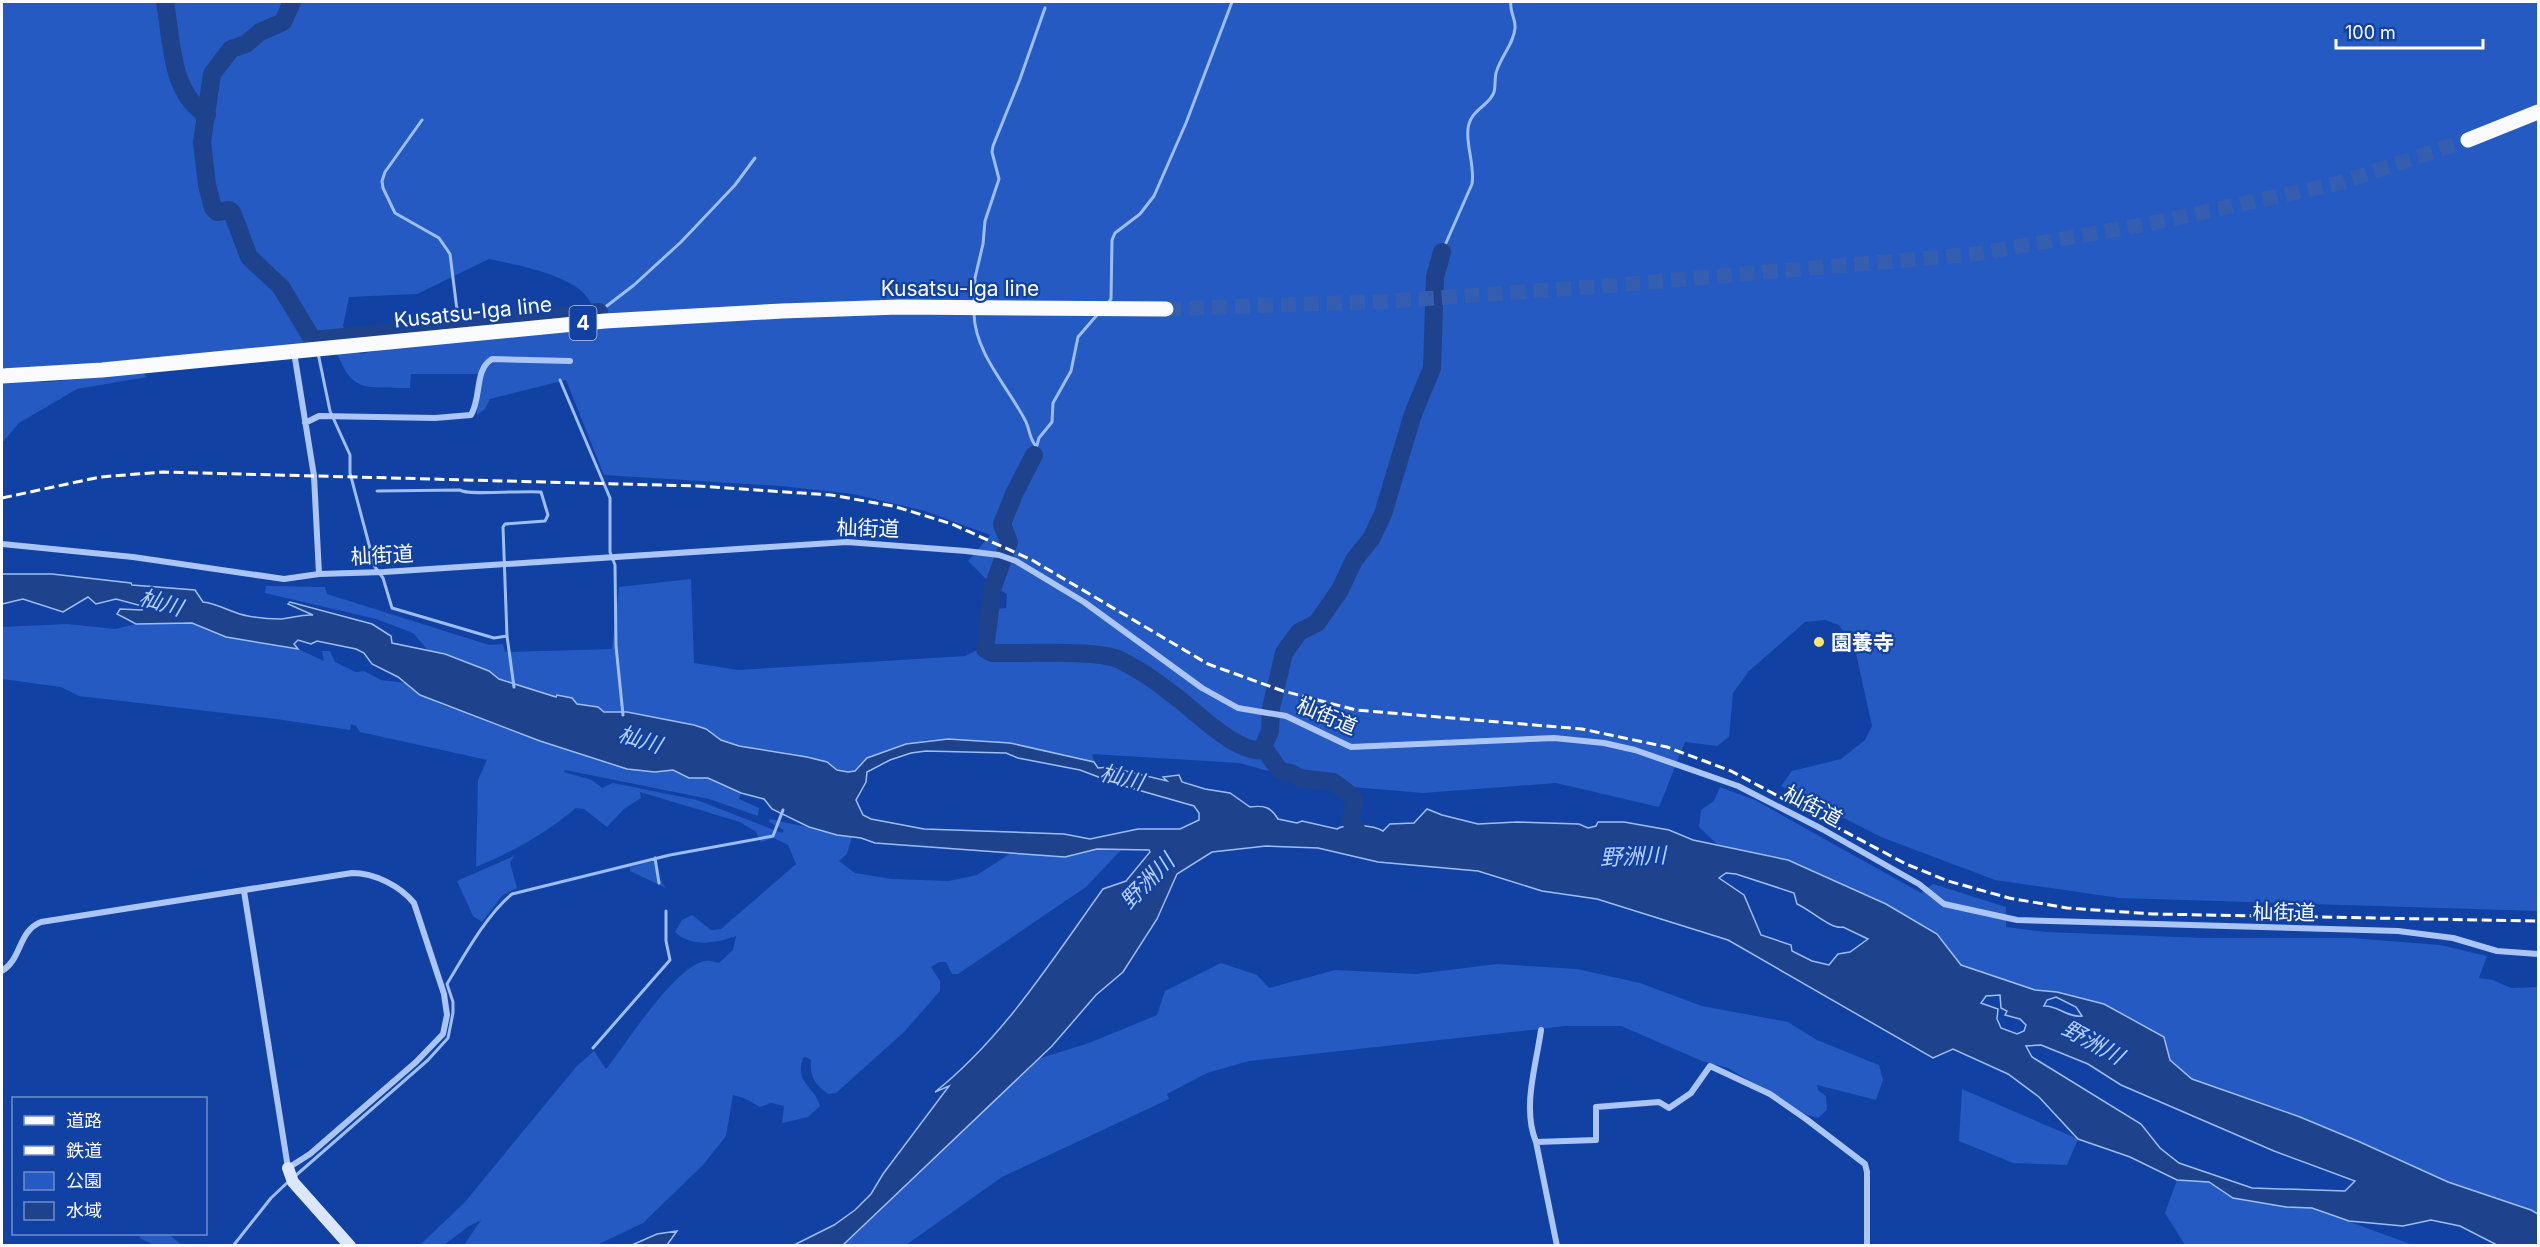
<svg xmlns="http://www.w3.org/2000/svg" width="2540" height="1247" viewBox="0 0 2540 1247" font-family="Inter,'Noto Sans JP',sans-serif">
  <style>
    .green { fill: #245ac1; fill-rule: evenodd }
    .water { fill: #1f428d; stroke: #9dbef9; stroke-width: 1.5; fill-rule: evenodd }
    .lines { fill: none; stroke-linecap: round; stroke-linejoin: round }
    .stream { stroke: #9dbef9; stroke-width: 3 }
    .river { stroke: #1f428d; stroke-width: 18 }
    .primary-tunnel { stroke: #355eb1; stroke-width: 15; stroke-dasharray: 15 8; stroke-linecap: butt }
    .street { stroke: #abc5f6; stroke-width: 6 }
    .secondary { stroke: #dce7fe; stroke-width: 12 }
    .primary { stroke: #f9fbff; stroke-width: 15 }
    .rail { stroke: #fff; stroke-width: 3; stroke-dasharray: 10 4.5; stroke-linecap: butt }
    .poi-dot { fill: #ffe56f; stroke: #1141a3; stroke-width: 2 }
    .labels { text-anchor: middle; dominant-baseline: central; stroke-width: 4.5; stroke-linejoin: round; paint-order: stroke }
    .shield { fill: #1141a3; stroke: #b8c6e3; stroke-width: 1.5 }
    .shield-label { font-size: 20px; font-weight: bold; fill: #fff }
    .street-label { font-size: 21px; fill: #fff; stroke: #1141a3 }
    .poi-label { font-size: 21px; font-weight: bold; fill: #fff; stroke: #1141a3; text-anchor: start }
    .water-label { font-size: 22px; font-style: italic; fill: #b8d0fc; stroke: #1141a3 }
  </style>
  <rect width="100%" height="100%" fill="#1141a3"/>
  <path class="green" d="M2,2H2538V911L2119,898L1995,880L1881,837L1781,786L1792,771L1841,759L1865,740L1872,726L1855,649L1839,625L1825,620L1805,622L1749,671L1733,693L1729,737L1717,746L1685,742L1659,807L1556,783L1423,793L1317,784L1239,763L1092,754L1094,762L1010,743L948,739L926,740L867,758L855,771L848,772L837,770L827,762L807,757L739,746L721,740L706,729L694,725L627,712H604L598,707L577,704L558,695L557,697L499,679L489,671L427,649L413,633L376,619L265,593L266,586L325,587L327,594L489,645L503,644L505,652L612,649L619,587L691,579L694,663L738,670L965,656L991,643V609L1006,608L1007,594L994,587L968,561L990,535L925,511L853,494L781,486L604,475L566,380L490,399L485,409L477,415L478,374H411L410,388C360,387 352,394 333,343L309,342L162,358L2,370ZM489,259C516,265 574,275 589,300C594,308 596,319 599,327L387,348L360,354L343,326L349,297L417,294Z
    M143,373L147,377L77,389L19,423L2,443V380L48,382Z
    M192,623L226,637L298,649L324,661L322,651H330L335,662L356,672L364,671L381,680L406,683L420,695L444,706L495,722L566,750L590,755L627,769L655,772L673,770L689,778H708L741,793L739,799L759,808L758,816L709,799L565,770L564,772L592,780L602,788L613,783L697,800L782,833L784,830L769,822L770,819L852,837L847,854L839,861L855,873L892,879L949,881L977,875L1011,853L1065,857L1097,849L1121,850L1086,887L958,974H952L946,962H939L931,967L940,981V991L904,1032L836,1093L828,1094C814,1083 810,1078 811,1060L806,1057L803,1058C794,1083 815,1086 820,1106L808,1117L782,1123L784,1106L771,1103L760,1107L744,1098L733,1095L726,1136L703,1165L643,1223L597,1245H464L481,1220L469,1226L444,1245H420L464,1203L576,1067L594,1051L606,1069C626,1044 675,966 705,961C710,960 715,962 719,963L733,950L736,936C717,943 691,948 675,932L682,920L692,915L711,930L721,929L796,864L788,845L774,838L761,842L756,832L740,822L640,792L641,798L624,809L607,827L584,809L576,808C545,834 512,852 476,867L478,780L487,760L360,732L356,726L351,724L350,730L276,719L79,696L61,687L2,679V627L67,624L115,629L136,624Z
    M1720,787L1755,800L1921,893L1933,884L2006,907V927L2046,932L2205,938H2351L2440,945L2487,956L2479,978L2493,980L2511,988L2538,987V1214L2448,1182L2360,1142L2300,1117L2191,1079L2170,1060L2164,1037L2057,992L2035,990L1961,965L1937,934L1788,860L1718,845L1699,827L1701,810L1714,801Z
    M514,856L510,863L517,888L503,895L482,922L473,916L457,881Z
    M655,861L658,883H661L660,870L662,883L666,888L630,871V867Z
    M1221,963L1257,975L1269,988L1335,970L1416,974L1497,964L1577,969L1640,983L1702,1006L1788,1022L1817,1040L1879,1065L1883,1080L1876,1100L1817,1085L1818,1090L1826,1096L1827,1110L1818,1118L1807,1115L1728,1068L1702,1061L1621,1026H1566L1249,1061L1207,1073L1167,1094L1169,1099L1002,1177L906,1245L843,1246L1038,1059L1089,1043L1157,1015L1165,991Z
    M1962,1089L2078,1139L2067,1165L2013,1163L1959,1141Z
    M2177,1180L2209,1182L2233,1198L2286,1207L2312,1208L2413,1245H2185L2165,1213Z
    M139,1234H168L182,1245H154L140,1238Z"/>
  <path class="water" d="M2,574H52L131,583L132,585L195,590L203,602C219,604 232,613 248,616C258,618 270,619 281,619C292,618 302,614 313,615L288,604L290,602L372,624L391,636L392,643L445,654L489,671L499,679L556,697L557,695L572,698L577,704L598,707L604,712H627L694,725L706,729L721,740L739,746L807,757L827,762L837,770L848,772L855,771L867,758L906,744L948,739L1010,743L1094,762L1098,768L1109,767L1167,781L1163,777L1179,775L1182,782L1205,789L1230,793L1250,807C1264,805 1271,807 1278,819L1297,823L1302,821L1337,829C1347,823 1373,825 1383,831L1390,824L1414,823L1427,809L1442,815L1478,824L1517,822L1579,824L1588,828L1596,826L1598,822H1624L1669,830L1693,840L1788,860L1886,904L1937,934L1961,965L2035,990L2057,992L2104,1004L2164,1037L2170,1060L2192,1079L2300,1117L2360,1142L2448,1182L2531,1210L2538,1214V1245H2497L2460,1226L2431,1220L2403,1226L2349,1221L2312,1208L2286,1207L2233,1198L2209,1182L2177,1180L2130,1157L2078,1139L2039,1097L2008,1074L1953,1049L1933,1058L1728,940L1597,899L1542,891L1478,871L1378,862L1318,848L1266,846L1212,852L1177,874L1157,919L1123,972L1096,995L1052,1046L843,1245H794L834,1225L855,1210L871,1194L883,1174L949,1086L935,1092C1004,1037 1052,960 1103,889L1126,881L1150,852L1149,850L1097,849L1065,857L875,843L861,838L837,835L809,827L772,809L764,799L741,793L708,778H689L673,770L655,772L627,769L540,741L420,695L398,677L372,664L364,653L356,649L317,641L311,644L298,640L294,644L298,649L226,637L192,623L136,624L117,614L120,609L142,610V606L116,599L96,604L88,597L63,612L23,599L2,604ZM926,751L1006,753L1018,758L1080,770L1117,784L1194,806L1199,813V820L1180,829H1138L1090,839L1064,834L924,829L871,819L863,815L856,800L866,782L867,772L890,760L911,753ZM1726,873L1736,874L1794,893L1797,904C1811,910 1831,930 1843,927L1868,939L1850,952L1838,954L1829,965L1812,961L1792,951L1791,945L1761,935L1744,895L1719,878ZM2000,995L2001,1008L2007,1011L2005,1015L2020,1019L2026,1025L2024,1031L2017,1034L2001,1028L1997,1019L1998,1009L1981,1003L1986,996ZM2056,997L2076,1007L2082,1016C2068,1018 2057,1005 2044,1006L2047,1000ZM2041,1045L2088,1064L2121,1085L2274,1151L2355,1181L2345,1191L2252,1188L2179,1163L2160,1148L2141,1124L2032,1057L2026,1046Z
    M677,1231L667,1245H632L657,1234Z"/>
  <g class="lines">
    <path class="stream" d="M422,120L385,172L382,181L383,188L395,213L439,238L450,254L459,326
      M1442,252L1472,184C1475,165 1466,147 1468,129C1470,109 1490,106 1494,92C1496,85 1494,77 1497,70C1502,55 1514,43 1515,28C1516,19 1509,11 1511,2
      M1108,303L1111,299L1112,240L1115,233L1140,214L1154,196L1186,123L1232,2
      M974,304L975,278L983,244L985,221L999,179L992,152L993,146L1020,79L1045,8
      M599,312L634,285L681,242L735,185L755,158
      M974,314C975,353 1008,387 1025,420C1030,429 1029,439 1036,446
      M318,353L330,411L350,455V473L375,567L383,578L392,608L494,638L507,636
      M560,380L610,498V552L615,565L616,646L623,715
      M1034,455L1039,438L1052,422L1053,403L1071,371L1078,337L1097,315
      M377,491L460,490C467,496 526,490 541,492L548,515L545,521L505,524L503,527L507,636L514,687
      M655,858L659,883
      M593,1048L670,960L666,941V911
      M294,1177L428,1060L448,1038L453,1013V1002L447,984C464,956 487,914 512,894L670,855L773,836L783,810
      M233,1246L271,1198L289,1181"/>
    <path class="river" d="M165,2C172,40 170,93 207,115
      M292,2L283,22L260,32L246,44L231,49L212,74L202,142L207,185L213,208L217,212L229,210L232,212L249,257L281,287L313,340L599,312
      M1034,455L1014,494L1002,524L1009,542L993,587L985,649L992,653C1021,654 1098,649 1120,660C1138,669 1156,681 1171,693C1194,709 1235,754 1264,750
      M1371,842L1359,834L1350,820L1355,800C1350,794 1339,786 1333,782L1299,778L1291,773L1280,771L1263,747L1270,731L1271,708L1284,653L1299,632L1317,623L1340,590L1354,560L1371,539L1383,514L1413,414L1432,368L1435,277L1442,252"/>
    <path class="primary-tunnel" d="M1166,309L1393,301L1605,286L1975,254L2148,224L2339,183L2468,140"/>
    <path class="street" d="M294,352L314,476L319,574
      M305,423L319,416L435,418L471,415C482,396 474,370 492,359L570,361
      M2,544L133,557L284,579L319,574L384,572L847,542L966,551L999,555L1016,561L1084,602L1202,688L1238,708L1286,716L1351,747L1554,738L1604,743L1635,750L1738,786L1822,829L1919,884L1944,904L2017,920L2398,931L2453,938L2497,951L2538,954
      M2,971C22,959 18,931 41,922L352,873C375,873 400,886 414,903L444,994L447,1015L443,1034L416,1062L310,1154L288,1168L244,891
      M1541,1030C1536,1066 1522,1108 1536,1142L1557,1246
      M1536,1142L1596,1140V1107L1659,1102L1669,1108L1691,1093L1710,1066L1770,1094L1806,1119L1865,1164L1867,1172V1246"/>
    <path class="secondary" d="M288,1168L293,1182L350,1246"/>
    <path class="primary" d="M2468,140L2538,112
      M2,376L102,370L605,321L782,311L899,307L1166,309"/>
    <path class="rail" d="M2,498L100,477L163,472L697,486L831,495L893,506L952,524L1032,560L1208,664L1283,691L1356,710L1582,729L1667,747L1731,771L1906,864L1948,881L2009,898L2067,908L2153,914L2538,921"/>
  </g>
  <circle class="poi-dot" cx="1819" cy="642" r="6"/>
  <g class="labels">
    <rect class="shield" x="569.5" y="306" width="27" height="34" rx="4.5"/>
    <g class="shield-label">
      <text x="583" y="323">4</text>
    </g>
    <g class="street-label">
      <text x="960" y="288">Kusatsu-Iga line</text>
      <text transform="translate(473 312) rotate(-6)">Kusatsu-Iga line</text>
      <text transform="translate(868 528) rotate(2)">杣街道</text>
      <text transform="translate(382 555) rotate(-3)">杣街道</text>
      <text transform="translate(1327 716) rotate(23)">杣街道</text>
      <text transform="translate(1813 806) rotate(28)">杣街道</text>
      <text transform="translate(2284 912) rotate(1)">杣街道</text>
    </g>
    <g class="poi-label">
      <text x="1831" y="642">園養寺</text>
    </g>
    <g class="water-label">
      <text transform="translate(161 602) rotate(16)">杣川</text>
      <text transform="translate(640 739) rotate(17)">杣川</text>
      <text transform="translate(1122 777) rotate(14)">杣川</text>
      <text transform="translate(1633 856) rotate(-2)">野洲川</text>
      <text transform="translate(1147 881) rotate(-46)">野洲川</text>
      <text transform="translate(2093 1042) rotate(29)">野洲川</text>
    </g>
  </g>
  <rect width="2540" height="1247" fill="none" stroke="#ffffff" stroke-width="6"/>
  <rect x="12" y="1097" width="195" height="138" fill="#1141a3" stroke="#708dc8" stroke-width="1.5"/>
  <rect x="24" y="1116" width="30" height="9" fill="#f9fbff" stroke="#708dc8" stroke-width="1.5"/>
  <text x="66" y="1127" font-size="18" fill="#ffffff">道路</text>
  <rect x="24" y="1146" width="30" height="9" fill="#ffffff" stroke="#708dc8" stroke-width="1.5"/>
  <text x="66" y="1157" font-size="18" fill="#ffffff">鉄道</text>
  <rect x="24" y="1172" width="30" height="18" fill="#245ac1" stroke="#708dc8" stroke-width="1.5"/>
  <text x="66" y="1187" font-size="18" fill="#ffffff">公園</text>
  <rect x="24" y="1202" width="30" height="18" fill="#1f428d" stroke="#708dc8" stroke-width="1.5"/>
  <text x="66" y="1217" font-size="18" fill="#ffffff">水域</text>
  <path d="M2336 39v9h147v-9" fill="none" stroke="#ffffff" stroke-width="3"/>
  <text x="2345" y="39" font-size="18" fill="#ffffff" stroke="#1141a3" stroke-width="4.5" paint-order="stroke">100 m</text>
</svg>
